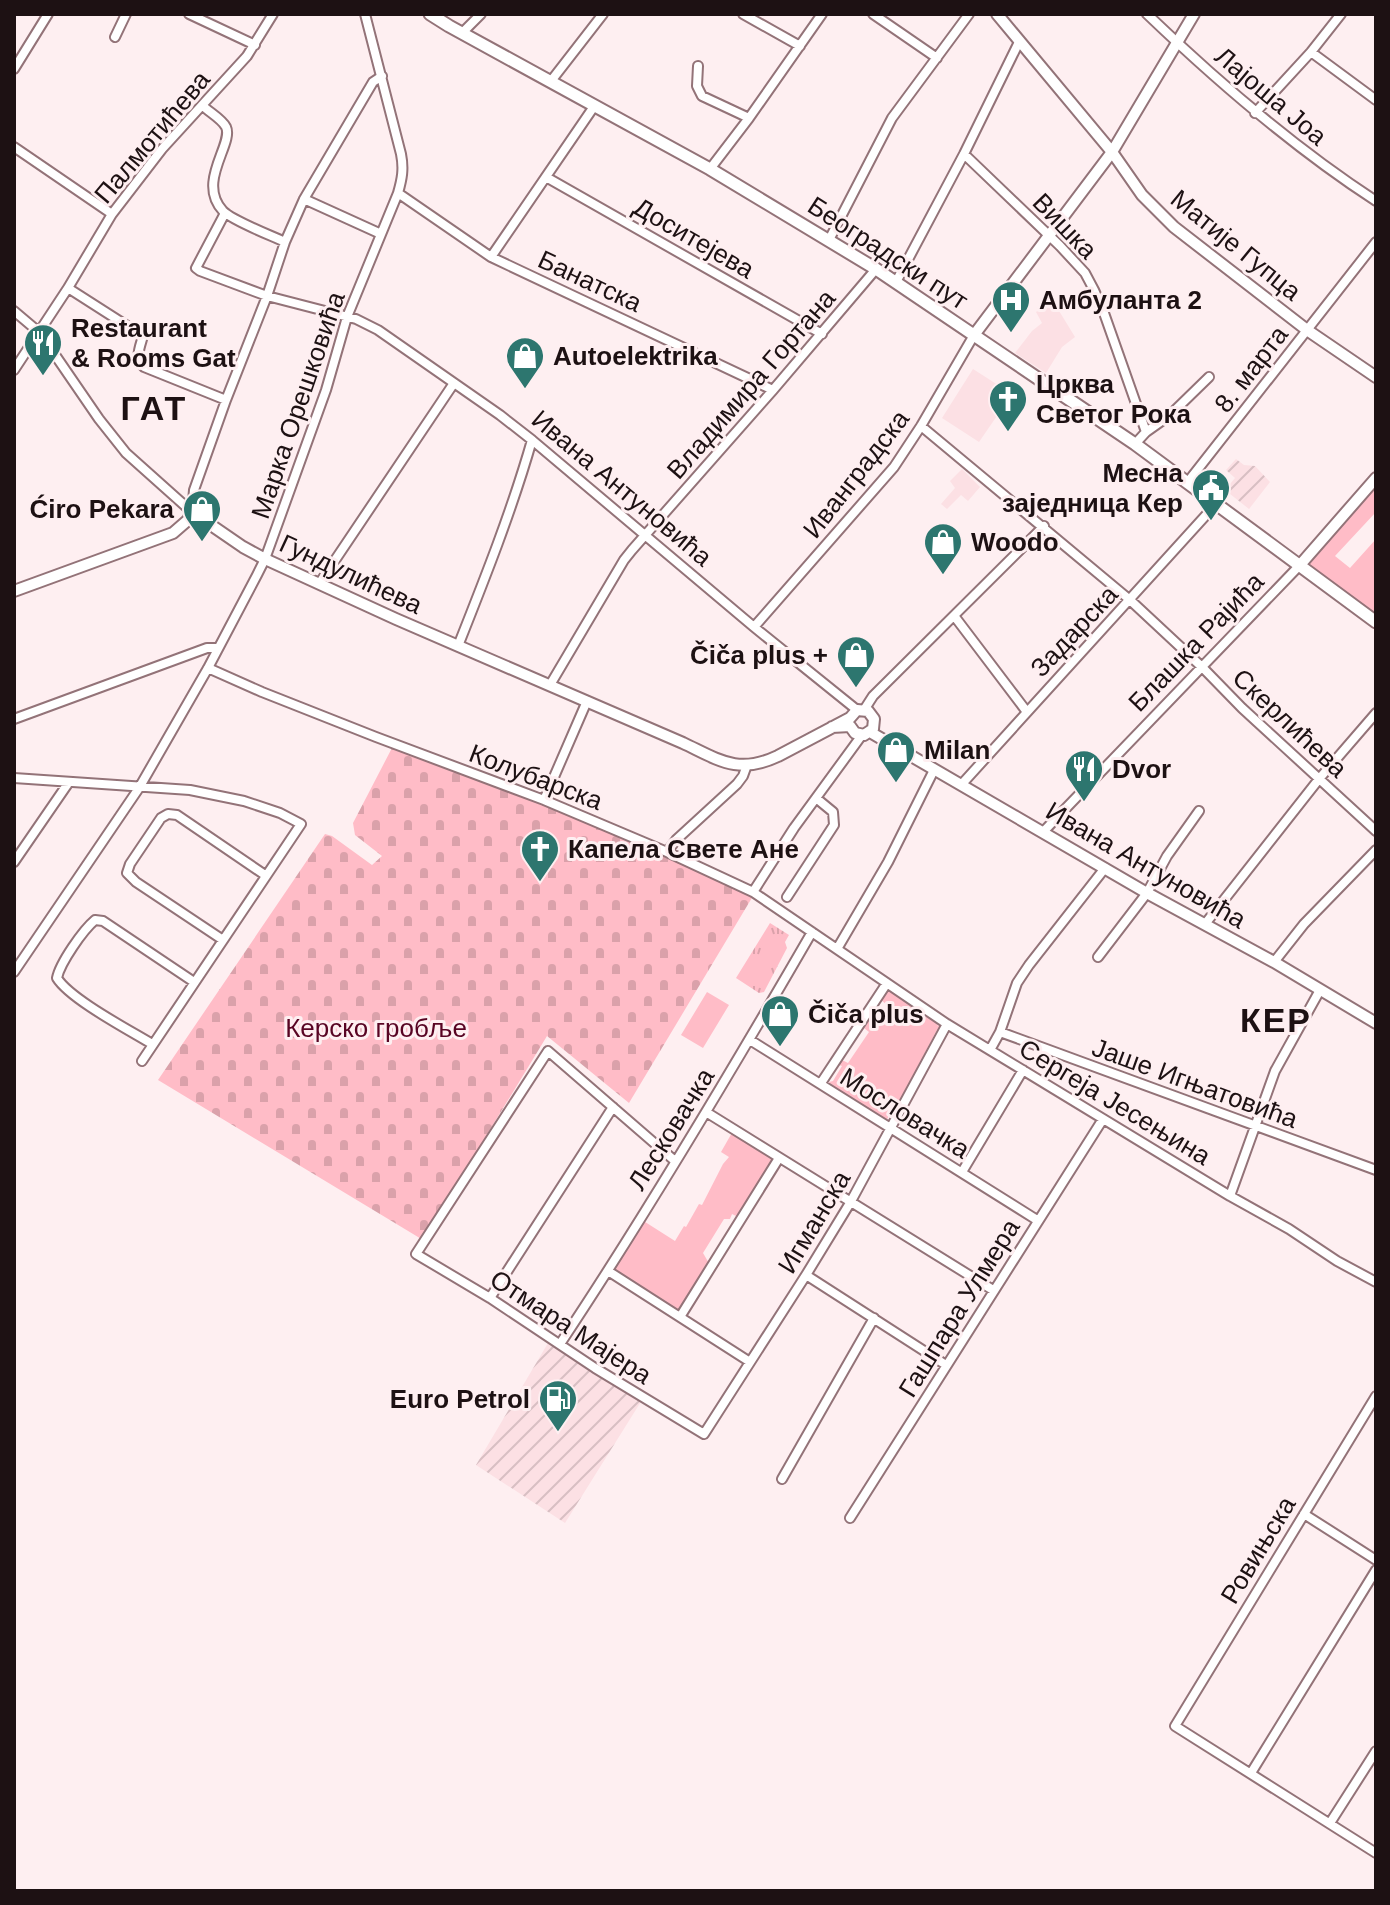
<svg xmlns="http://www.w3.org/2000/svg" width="1390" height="1905" viewBox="0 0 1390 1905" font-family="Arial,sans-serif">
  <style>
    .built { fill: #fce0e4 }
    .industrial { fill: url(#industrial-furrows) }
    .grass { fill: #ffbcc7 }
    .cemetery { fill: url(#cemetery-stones) }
    .park { fill: url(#park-tufts) }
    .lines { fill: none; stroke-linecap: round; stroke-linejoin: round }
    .minor-casing { stroke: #937378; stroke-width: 12 }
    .tertiary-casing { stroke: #937378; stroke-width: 14 }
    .secondary-casing { stroke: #937378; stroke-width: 15 }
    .minor { stroke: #fff; stroke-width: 8 }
    .tertiary { stroke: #fff; stroke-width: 10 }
    .secondary { stroke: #fff; stroke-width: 11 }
    .labels { text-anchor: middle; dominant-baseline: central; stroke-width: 6; stroke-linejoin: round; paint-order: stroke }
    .street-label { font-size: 26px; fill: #1d1113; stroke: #feeff1 }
    .poi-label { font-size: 26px; font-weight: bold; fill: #1d1113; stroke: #feeff1; text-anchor: start }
    .park-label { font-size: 26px; fill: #580423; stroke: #feeff1 }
    .district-label { font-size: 34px; font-weight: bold; letter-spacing: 2px; fill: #1d1113; stroke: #feeff1 }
  </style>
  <defs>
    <pattern id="industrial-furrows" width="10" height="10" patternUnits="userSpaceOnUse" patternTransform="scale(2)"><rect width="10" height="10" fill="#fce0e4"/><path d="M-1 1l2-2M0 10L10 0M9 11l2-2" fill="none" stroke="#d8bfc3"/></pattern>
    <pattern id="cemetery-stones" width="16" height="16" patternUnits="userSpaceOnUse" patternTransform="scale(2)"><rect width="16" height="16" fill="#ffbcc7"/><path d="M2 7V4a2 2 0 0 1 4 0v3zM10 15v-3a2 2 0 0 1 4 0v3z" fill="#daa1aa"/></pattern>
    <pattern id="park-tufts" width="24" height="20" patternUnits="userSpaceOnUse" patternTransform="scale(2)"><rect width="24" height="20" fill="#ffbcc7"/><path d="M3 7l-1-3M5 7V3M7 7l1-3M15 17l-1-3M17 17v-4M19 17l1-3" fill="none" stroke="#daa1aa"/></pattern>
  </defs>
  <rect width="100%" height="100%" fill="#feeff1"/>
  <path class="built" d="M1053,301L1075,337L1062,347L1046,373L1015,353L1032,331L1042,323L1036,312Z
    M973,369L1012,394L979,442L942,418Z
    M962,469L980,487L968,501L961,495L947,509L941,504L955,488L950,481Z"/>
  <path class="industrial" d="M1236,459L1244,465L1255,466L1270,482L1249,509L1225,490L1235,478L1226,470Z
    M548,1343L642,1400L565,1523L476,1465Z"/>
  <path class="grass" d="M1376,478V512L1335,556L1350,568L1376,539V622L1300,565Z
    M888,987L939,1021L937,1025L944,1028L942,1032L937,1030L901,1098L896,1117L889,1116L885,1123L828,1086L829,1082L833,1081L842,1066L839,1065L842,1060L848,1063L869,1032L864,1028L869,1020L875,1023L887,1005L881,1000Z
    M707,992L729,1005L703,1048L681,1035Z
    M733,1131L777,1159L740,1218L732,1214L730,1219H724L703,1253L710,1265L680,1314L610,1271L642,1220L675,1241L684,1226L686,1227L699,1204L702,1205L723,1164L729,1157L721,1152Z"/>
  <path class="cemetery" d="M393,746L551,801L756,891L629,1103L547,1036L423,1240L158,1080L325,834L332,836L372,865L382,856L355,835L353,823Z"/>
  <path class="park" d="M770,923L789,935L785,942L787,948L764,992L759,993L736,978Z"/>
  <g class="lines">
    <defs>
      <path id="minor" d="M189,14L255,45
        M743,14L800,46
        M873,14L937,58
        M1147,14C1219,83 1293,147 1376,201
        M462,33L481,14
        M115,37L126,14
        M1311,52L1376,100
        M698,66L697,86L702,96L749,118
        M14,69L48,14
        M551,81L603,14
        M203,106C209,112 222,119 226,127C234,144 196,182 223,211C233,221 270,235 285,242
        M1255,113L1311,52L1341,14
        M14,147L112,214
        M964,154L1060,246L1085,273L1094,290L1104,313L1146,432
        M710,169L749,118L822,14
        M546,177L822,334
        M398,193L491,257L773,390
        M304,199L381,234
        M225,213L196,268L200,271L267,296L356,319L378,330L500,415L532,440L754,627L857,710
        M829,240L892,118L969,14
        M491,257L595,105
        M896,282L964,154L1019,42
        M68,288L143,336C140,347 134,359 144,367L226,400
        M14,311L40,333L99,419L126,453L192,512
        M14,370L68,288L112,214L162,149L247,56L273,14
        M921,426L1130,600L1203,668L1242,708L1376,831
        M1135,444L1146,432L1170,415L1209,377
        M1187,483L1376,242
        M192,512L194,490L226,400L267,296L285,242L304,199L373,82L382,76
        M319,584L454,383
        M955,617L1027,712
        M754,627L894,467L921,426L974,335
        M458,646C485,578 512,510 532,440
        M208,668L262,692L376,737L544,800L667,852L753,892L947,1024L1230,1196L1289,1229L1337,1261L1376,1282
        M550,685L624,560L632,550L773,390L876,269
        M864,710L873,696L1044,526
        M14,719L207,648H218
        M14,778L190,790L244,801L280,813L301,824L142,1061
        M961,785L1217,503
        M544,800L587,701
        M1043,832L1300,565
        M667,852L676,840L737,784L743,776L747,765
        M14,862L69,782
        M753,892L794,828L862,735
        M787,897L834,825L833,812L816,798
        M1205,924L1319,779L1376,713
        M223,940L136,882L127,873L130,864L161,818L168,814L177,815L265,875
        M837,949L888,862L934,770
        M1098,957L1147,893L1167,856L1199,811
        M1274,962L1304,924L1376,850
        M14,972L139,788L208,668L257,575L265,559L326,390L347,317L398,193C402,179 404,169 401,154L365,14
        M1000,1032L1376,1170
        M750,1040L1037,1220
        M152,1044C129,1030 70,999 57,978C60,963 83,930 95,920L103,921L194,982
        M990,1050L1000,1032L1017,983L1029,965L1105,868
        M821,1083L887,983
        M706,1112L993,1290
        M675,1161L548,1051L416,1254L490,1298L595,1368L704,1434L806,1275L850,1203L947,1024
        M962,1172L1023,1070
        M1230,1196L1275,1071L1320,990
        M608,1271L750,1362
        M806,1275L946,1365
        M490,1298L613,1107
        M680,1317L779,1158
        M560,1344C649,1210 731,1072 812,932
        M1376,1396L1175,1726L1376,1853
        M782,1479L874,1318
        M1304,1514L1376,1560
        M850,1518L1103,1119
        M1251,1773L1376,1570
        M1330,1823L1376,1751"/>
      <path id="tertiary" d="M997,14L1112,152L1142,195L1174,227L1307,330L1376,377
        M974,335L1112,152L1194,14
        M1300,565L1376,478
        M14,591L173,533L188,520L192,512L243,547L265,559L396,619L683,743C719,760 738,775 778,756L850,718L857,710L868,711L874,719L873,729L864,735L855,733L850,726L832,727
        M870,732L1147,893L1274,962L1376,1023"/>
      <path id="secondary" d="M430,14L449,26L710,169L876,269L1135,444L1376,622"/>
    </defs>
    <use href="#minor" class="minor-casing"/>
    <use href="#tertiary" class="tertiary-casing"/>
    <use href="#secondary" class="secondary-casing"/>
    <use href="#minor" class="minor"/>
    <use href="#tertiary" class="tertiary"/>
    <use href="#secondary" class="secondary"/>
  </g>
  <defs>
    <symbol id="hospital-pin" viewBox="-11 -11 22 30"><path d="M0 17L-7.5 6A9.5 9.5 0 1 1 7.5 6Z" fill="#2d766f" stroke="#feeff1"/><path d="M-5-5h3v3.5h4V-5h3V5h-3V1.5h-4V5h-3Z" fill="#fff"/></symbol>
    <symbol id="restaurant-pin" viewBox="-11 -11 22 30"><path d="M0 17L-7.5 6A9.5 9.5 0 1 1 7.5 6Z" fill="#2d766f" stroke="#feeff1"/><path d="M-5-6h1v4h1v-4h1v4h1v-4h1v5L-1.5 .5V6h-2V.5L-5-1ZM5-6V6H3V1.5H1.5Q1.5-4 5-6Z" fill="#fff"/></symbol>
    <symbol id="shop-pin" viewBox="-11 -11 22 30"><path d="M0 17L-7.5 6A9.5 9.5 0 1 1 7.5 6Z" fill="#2d766f" stroke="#feeff1"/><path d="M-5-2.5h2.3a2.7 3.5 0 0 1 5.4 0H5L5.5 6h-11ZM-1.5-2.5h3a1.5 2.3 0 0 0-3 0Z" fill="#fff"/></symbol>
    <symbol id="church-pin" viewBox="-11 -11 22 30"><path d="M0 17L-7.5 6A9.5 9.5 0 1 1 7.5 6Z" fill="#2d766f" stroke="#feeff1"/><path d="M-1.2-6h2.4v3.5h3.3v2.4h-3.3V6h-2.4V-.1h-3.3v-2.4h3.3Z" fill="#fff"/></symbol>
    <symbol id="civic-pin" viewBox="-11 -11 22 30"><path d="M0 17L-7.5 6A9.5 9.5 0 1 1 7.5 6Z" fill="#2d766f" stroke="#feeff1"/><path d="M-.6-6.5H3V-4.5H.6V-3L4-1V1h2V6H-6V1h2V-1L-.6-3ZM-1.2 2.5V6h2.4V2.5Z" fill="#fff"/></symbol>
    <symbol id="fuel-pin" viewBox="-11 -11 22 30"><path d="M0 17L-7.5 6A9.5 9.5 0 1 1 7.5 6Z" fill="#2d766f" stroke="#feeff1"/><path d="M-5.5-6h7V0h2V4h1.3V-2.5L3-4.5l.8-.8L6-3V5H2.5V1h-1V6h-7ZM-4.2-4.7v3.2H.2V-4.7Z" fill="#fff"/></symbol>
  </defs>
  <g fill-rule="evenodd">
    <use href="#hospital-pin" x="989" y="278" width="44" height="60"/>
    <use href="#restaurant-pin" x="21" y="321" width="44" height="60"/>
    <use href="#shop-pin" x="503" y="334" width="44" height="60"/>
    <use href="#church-pin" x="986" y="377" width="44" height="60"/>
    <use href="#civic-pin" x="1189" y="466" width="44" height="60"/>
    <use href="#shop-pin" x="180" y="487" width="44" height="60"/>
    <use href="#shop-pin" x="921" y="520" width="44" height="60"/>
    <use href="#shop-pin" x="834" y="633" width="44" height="60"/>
    <use href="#shop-pin" x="874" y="728" width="44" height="60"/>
    <use href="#restaurant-pin" x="1062" y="747" width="44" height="60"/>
    <use href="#church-pin" x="518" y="827" width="44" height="60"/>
    <use href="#shop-pin" x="758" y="992" width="44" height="60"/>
    <use href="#fuel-pin" x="536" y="1377" width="44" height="60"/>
  </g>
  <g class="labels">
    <g class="street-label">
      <text transform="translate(1271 96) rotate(40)">Лајоша Јоа</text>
      <text transform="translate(152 137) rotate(-50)">Палмотићева</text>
      <text transform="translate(1065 226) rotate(46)">Вишка</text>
      <text transform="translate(694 238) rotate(30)">Доситејева</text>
      <text transform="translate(1236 245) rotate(39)">Матије Гупца</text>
      <text transform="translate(888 253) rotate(33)">Београдски пут</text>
      <text transform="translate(590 281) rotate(25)">Банатска</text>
      <text transform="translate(1251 369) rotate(-52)">8. марта</text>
      <text transform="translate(751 384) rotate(-49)">Владимира Гортана</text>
      <text transform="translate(298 405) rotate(-71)">Марка Орешковића</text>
      <text transform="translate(856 474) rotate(-52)">Иванградска</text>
      <text transform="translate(622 488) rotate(40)">Ивана Антуновића</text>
      <text transform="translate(351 574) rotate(25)">Гундулићева</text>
      <text transform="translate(1074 631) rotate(-47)">Задарска</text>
      <text transform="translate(1196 642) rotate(-46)">Блашка Рајића</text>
      <text transform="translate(1290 723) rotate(43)">Скерлићева</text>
      <text transform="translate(536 777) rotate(21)">Колубарска</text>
      <text transform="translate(1146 865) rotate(30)">Ивана Антуновића</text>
      <text transform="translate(1195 1083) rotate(20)">Јаше Игњатовића</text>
      <text transform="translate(1115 1102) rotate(31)">Сергеја Јесењина</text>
      <text transform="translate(905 1113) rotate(32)">Мословачка</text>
      <text transform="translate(671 1129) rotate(-58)">Лесковачка</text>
      <text transform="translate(814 1222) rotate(-59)">Игманска</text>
      <text transform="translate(959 1308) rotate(-58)">Гашпара Улмера</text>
      <text transform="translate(571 1327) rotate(33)">Отмара Мајера</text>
      <text transform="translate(1258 1550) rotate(-59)">Ровињска</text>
    </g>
    <g class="poi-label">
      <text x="1039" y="300">Амбуланта 2</text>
      <text x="71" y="328">Restaurant<tspan x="71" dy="30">&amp; Rooms Gat</tspan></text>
      <text x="553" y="356">Autoelektrika</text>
      <text x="1036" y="384">Црква<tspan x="1036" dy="30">Светог Рока</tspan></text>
      <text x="1183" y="473" text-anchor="end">Месна<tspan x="1183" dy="30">заједница Кер</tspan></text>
      <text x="174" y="509" text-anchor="end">Ćiro Pekara</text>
      <text x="971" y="542">Woodo</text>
      <text x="828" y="655" text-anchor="end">Čiča plus +</text>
      <text x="924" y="750">Milan</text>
      <text x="1112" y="769">Dvor</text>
      <text x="568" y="849">Капела Свете Ане</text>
      <text x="808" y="1014">Čiča plus</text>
      <text x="530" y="1399" text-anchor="end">Euro Petrol</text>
    </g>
    <g class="park-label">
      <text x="376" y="1028">Керско гробље</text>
    </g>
    <g class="district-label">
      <text x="154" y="408">ГАТ</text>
      <text x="1276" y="1020">КЕР</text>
    </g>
  </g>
  <rect width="1390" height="1905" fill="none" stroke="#1d1113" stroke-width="32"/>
</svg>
